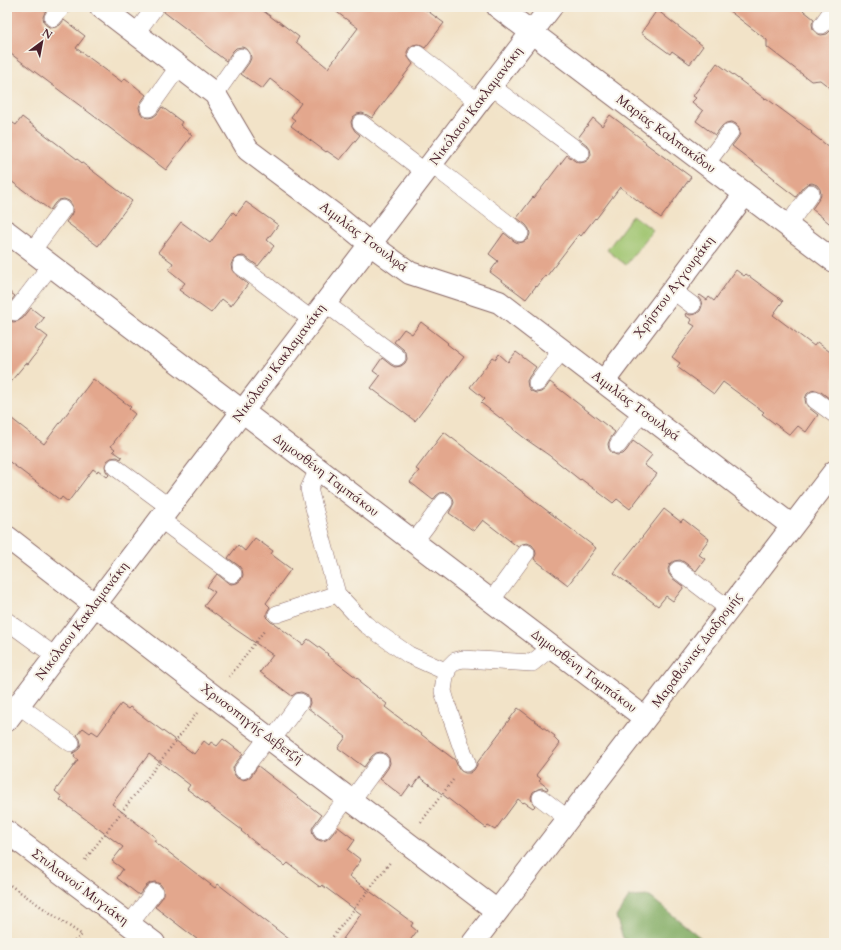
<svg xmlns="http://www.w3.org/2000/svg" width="841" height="950" viewBox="0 0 841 950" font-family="Cardo,serif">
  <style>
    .green { fill: #9fc46e; stroke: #74724c }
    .forest { fill: #7faa61; stroke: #646446 }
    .building { fill: #e3a78d }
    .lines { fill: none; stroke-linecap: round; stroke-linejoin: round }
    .pedestrian-casing { stroke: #856462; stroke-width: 18 }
    .minor-casing { stroke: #856462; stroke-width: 24 }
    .tertiary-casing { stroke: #856462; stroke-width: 24 }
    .path { stroke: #856462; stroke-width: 2.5; stroke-dasharray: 1 3; stroke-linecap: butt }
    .pedestrian { stroke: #fff; stroke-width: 17 }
    .minor { stroke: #fff; stroke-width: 22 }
    .tertiary { stroke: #fff; stroke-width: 22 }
    .labels { text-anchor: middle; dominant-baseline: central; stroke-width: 4; stroke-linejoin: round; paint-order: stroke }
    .street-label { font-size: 13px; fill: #4a1f2b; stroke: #f7f3e8 }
  </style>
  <rect width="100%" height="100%" fill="#f7f3e8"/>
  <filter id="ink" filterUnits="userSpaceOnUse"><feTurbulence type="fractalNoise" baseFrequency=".025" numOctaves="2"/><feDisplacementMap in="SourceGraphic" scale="8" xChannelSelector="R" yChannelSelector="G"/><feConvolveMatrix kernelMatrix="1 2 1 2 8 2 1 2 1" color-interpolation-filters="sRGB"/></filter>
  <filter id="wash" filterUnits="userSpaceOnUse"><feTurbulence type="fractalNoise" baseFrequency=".012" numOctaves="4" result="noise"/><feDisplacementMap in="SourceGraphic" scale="16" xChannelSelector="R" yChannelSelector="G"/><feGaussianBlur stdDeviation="0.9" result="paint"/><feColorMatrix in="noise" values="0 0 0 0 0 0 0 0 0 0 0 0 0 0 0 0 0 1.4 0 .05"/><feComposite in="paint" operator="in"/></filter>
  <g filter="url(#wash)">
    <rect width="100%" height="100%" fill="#f2e3c8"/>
    <path class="green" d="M633,215L653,230L626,265L607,250Z"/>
    <path class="forest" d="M649,896L707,943H631L623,938L616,917L629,897Z"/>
    <g id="blocks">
      <path class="building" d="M7,7H46L48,8L45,12L43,17L44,22L46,25L51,28L56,27L60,25L64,20L85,36L76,48L122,82L125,78L146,95L141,102L139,107L140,112L143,116L148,118L153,117L157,114L162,107L182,122L180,125L192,135L166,170L7,51Z
        M165,7H258L278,22V21L299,37L296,42L328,68L358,28L330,7H422L444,23L425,48L418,44L413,45L409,48L407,52L408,57L413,64L372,118L367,115L362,113L357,114L353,117L351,122L352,126L355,131L360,135L340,160L327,151L326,152L291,126L295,120L291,117L301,103L270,79L262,89L241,74L249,63L251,58L250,53L247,49L242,47L236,48L233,51L226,61L205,45L206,44L164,12Z
        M724,7H799L814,19L812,24L813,29L816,33L821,35L827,34L830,31L834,34V91L820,80L811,81L767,47V40Z
        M657,10L703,46L690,64L672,51L670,54L641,33Z
        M717,63L765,99L766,98L812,132L811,133L834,151V227L812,209L819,199L821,194L820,189L817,185L812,183L807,184L803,187L796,197L774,180L775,179L732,146L738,138L740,134L739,128L736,124L732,122L726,123L722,126L715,135L696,121L703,111L692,102L696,98L693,96Z
        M610,115L646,142L645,143L691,177L661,218L620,187L596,219L595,218L581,236L579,234L546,277L545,276L537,287L536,286L526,299L490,272L498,261L489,254L504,233L514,241L518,243L523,242L528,239L530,234L529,229L526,225L517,218L533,197L534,198L567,155L575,161L579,163L585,162L589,159L591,154L590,149L587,145L578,138L593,118L602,126Z
        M22,117L132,201L98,246L66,222L71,215L73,210L72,205L69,201L64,199L59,200L55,203L50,210L7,178V119L16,125Z
        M246,202L278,225L267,240L274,246L258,266L247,258L243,256L238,257L233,260L231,265L232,270L235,274L248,284L231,306L222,299L211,313L179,290L185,283L169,270L173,263L158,252L181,222L210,243L233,212L236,215Z
        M736,270L744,276L746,274L783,301L773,315L814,346L817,342L834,355V394L830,399L821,392L816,390L811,391L807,394L805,399L806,404L809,408L818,415L806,432L798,426L790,435L762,414L764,412L723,382L714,394L677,367L680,363L672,357L695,326L690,323L692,320L685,315L686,313L690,315L696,314L700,311L702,306L701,301L698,297L700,295L707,300L709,297L714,301Z
        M7,290L15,296L7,306Z
        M31,308L44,318L36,328L48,337L28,364L26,363L7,386V318L9,320L13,322L18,321L23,318Z
        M421,322L448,343L447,344L464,357L415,421L371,388L380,376L373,371L382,358L391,365L395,367L401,366L405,363L407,359L406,353L403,349L394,342L404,329L412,334Z
        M516,352L536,367L529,377L527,381L528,387L531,391L536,393L541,392L545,389L550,382L615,432L610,439L608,444L609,449L612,453L617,455L623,454L626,451L633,441L652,455L644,465L657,474L630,509L617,499L613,503L581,479L580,480L550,456L527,440L513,429V428L481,403L485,399L470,387L493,357L496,359L499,354L508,362Z
        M93,379L131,407L129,409L135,414L111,446L115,449L113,451L122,457L121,459L117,457L111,458L107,461L105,466L106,471L109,475L107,477L98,470L97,472L93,469L68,502L62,497L60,500L7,460V415L44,444Z
        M444,432L596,548L568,585L534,559L536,554L535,549L532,545L527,543L522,544L518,547L483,520L474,531L449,513L454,503L453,498L450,494L446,492L440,493L436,496L433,500L410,482L419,471L416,469Z
        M664,509L681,522L683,519L709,539L698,554L705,559L696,571L684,562L680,560L674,561L670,564L668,569L669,574L672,578L684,587L673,601L666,596L658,606L614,573Z
        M255,538L273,551L271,554L291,569L266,603L270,607L267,612V615L266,617L271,622L275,624L303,645L308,639L328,654L327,655L361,681L360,683L387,704L385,707L455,760L458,767L461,771L465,773H470L474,770L477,765V763L518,708L555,736L554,738L560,744L536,775L541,779L539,781L548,788L547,790L542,788L538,789L533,792L531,797L532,802L535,806L533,808L524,802L523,803L518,799L495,830L488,826L486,828L420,777L413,787L410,785L402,796L380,779L388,768L390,763L389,758L386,754L381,752L376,753L372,756L364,767L338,748L346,737L308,708L310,703L309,698L306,694L301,692L296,693L292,696L260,672L273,655L235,629L204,606L215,592L207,587L217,574L227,582L231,584L237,583L241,580L243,575L242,570L239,566L228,558L238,545L245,551Z
        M121,704L128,709L130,707L194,754L204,741L209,745L211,742L217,746L223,739L243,754L235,764L233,768L234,774L237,778L242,780L247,779L251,776L258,766L321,815L314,825L312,829L313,835L316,839L321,841L326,840L330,837L338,827L355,840L348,850L361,860L349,876L413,923L411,926L417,931L408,943H340L361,914L322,885L320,887L288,863L285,866L274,858L241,831L242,830L187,789L190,785L149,754L112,804L156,838L154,841L215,888L218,884L294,943H202L155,907L162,898L164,894L163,888L160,884L155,882L150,883L146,886L139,895L117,878L123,869L112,861L123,847L60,800L62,797L55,791L78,760L74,757L75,755L72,753L75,752L79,749L81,744L80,739L77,735L83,728L90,733L92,731L98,735Z"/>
    </g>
  </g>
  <g filter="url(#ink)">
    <use href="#blocks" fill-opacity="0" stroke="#856462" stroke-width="1"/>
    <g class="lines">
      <defs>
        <path id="pedestrian" d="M53,18L62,7
          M822,25L834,8
          M136,33L155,7
          M417,54L478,102
          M491,86L581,153
          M215,94L241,57
          M149,108L179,66
          M361,123L425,172
          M431,164L520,233
          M706,164L730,132
          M787,226L811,193
          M32,251L63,209
          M241,266L312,320
          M672,290L692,305
          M325,303L397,357
          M15,312L51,265
          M537,383L562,350
          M815,400L834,414
          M618,445L642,411
          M115,467L169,507
          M160,519L233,574
          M414,542L444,502
          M678,570L729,609
          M337,594L365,624L409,655L447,672
          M491,601L526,553
          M277,614L337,594L309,489L318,469
          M7,621L55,656
          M18,705L71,743
          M272,740L300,702
          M467,763L448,708L443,691L445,677L448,668L455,661L463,659L532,663L552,647
          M243,770L268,737
          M541,798L568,819
          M352,800L380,762
          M322,831L348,797
          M129,925L154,892"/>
        <path id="minor" d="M101,7L215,94L248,150L336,216L370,244L410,273L499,302L792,526
          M498,7L834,261
          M7,232L645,718
          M604,381L745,194
          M7,537L195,682L497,911
          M7,832L154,943
          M473,943L834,472"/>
        <path id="tertiary" d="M7,720C188,482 370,245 551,7"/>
      </defs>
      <use href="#pedestrian" class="pedestrian-casing"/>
      <use href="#minor" class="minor-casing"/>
      <use href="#tertiary" class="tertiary-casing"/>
      <path class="path" d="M229,677L264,631
        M421,822L453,780
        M85,860L197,713
        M7,883L82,935L72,943
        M328,943L391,861"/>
      <use href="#pedestrian" class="pedestrian"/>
      <use href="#minor" class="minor"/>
      <use href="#tertiary" class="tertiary"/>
    </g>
  </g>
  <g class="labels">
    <g class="street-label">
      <text transform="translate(476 106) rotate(-53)">Νικόλαου Κακλαμανάκη</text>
      <text transform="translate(666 134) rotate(37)">Μαρίας Καλπακίδου</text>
      <text transform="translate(364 237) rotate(37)">Αιμιλίας Τσουλφά</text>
      <text transform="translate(674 287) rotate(-53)">Χρήστου Αγγουράκη</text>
      <text transform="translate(279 363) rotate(-53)">Νικόλαου Κακλαμανάκη</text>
      <text transform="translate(636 406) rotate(37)">Αιμιλίας Τσουλφά</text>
      <text transform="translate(326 475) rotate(37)">Δημοσθένη Ταμπάκου</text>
      <text transform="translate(82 621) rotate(-53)">Νικόλαου Κακλαμανάκη</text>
      <text transform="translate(697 650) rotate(-53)">Μαραθώνιας Διαδρομής</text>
      <text transform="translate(584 671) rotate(37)">Δημοσθένη Ταμπάκου</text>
      <text transform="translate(252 724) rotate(37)">Χρυσοπηγής Δεβετζή</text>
      <text transform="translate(80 887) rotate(37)">Στυλιανού Μυγιάκη</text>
    </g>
  </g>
  <rect width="841" height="950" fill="none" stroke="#f7f3e8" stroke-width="24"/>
  <g transform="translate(42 42) rotate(32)" stroke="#f7f3e8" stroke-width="3" paint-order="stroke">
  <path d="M0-3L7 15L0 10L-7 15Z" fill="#4a1f2b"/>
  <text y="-6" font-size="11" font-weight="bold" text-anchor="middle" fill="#4a1f2b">N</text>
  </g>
</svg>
